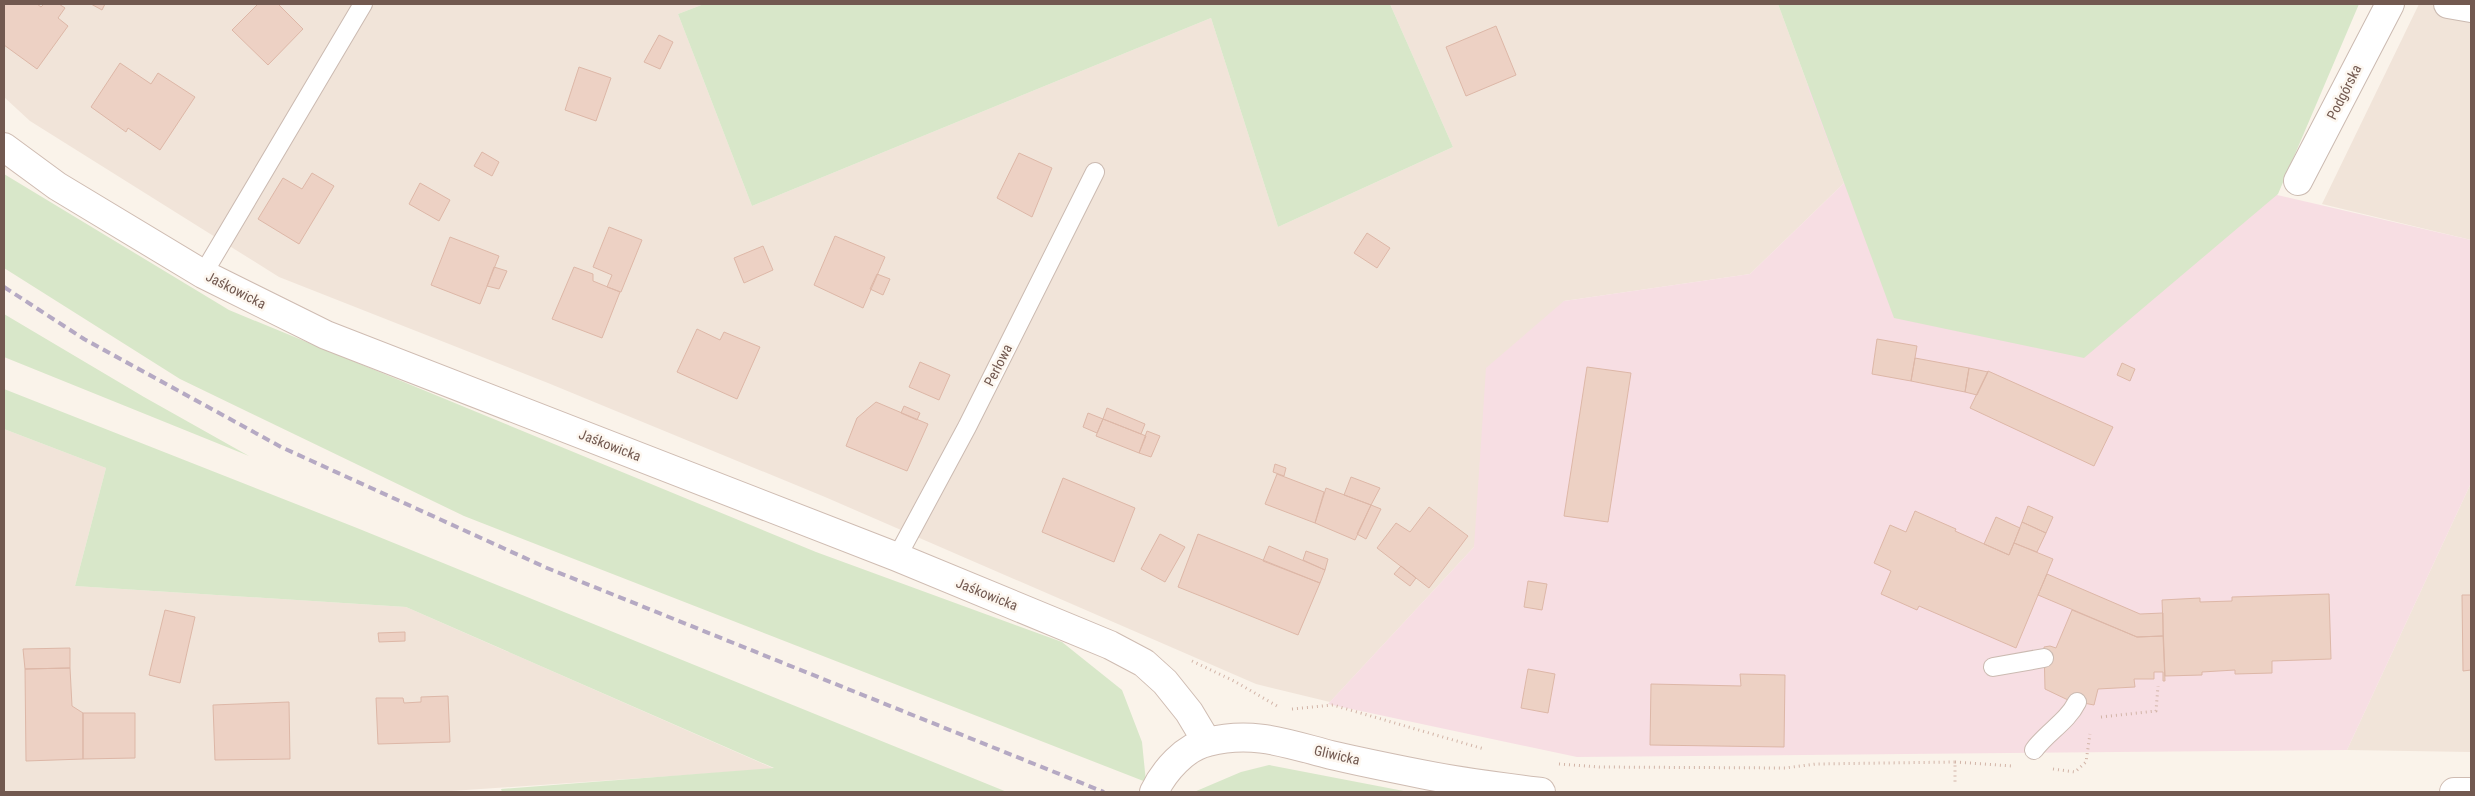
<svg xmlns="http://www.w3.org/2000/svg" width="2475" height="796" viewBox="0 0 2475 796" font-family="'Roboto Condensed',sans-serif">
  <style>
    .residential { fill: #f1e4d9 }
    .medical { fill: #f7dee3 }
    .green { fill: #d8e7c9 }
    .building { fill: #edd1c4; stroke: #ddb7a7 }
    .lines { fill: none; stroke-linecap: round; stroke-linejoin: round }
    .lane-casing { stroke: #cbbab1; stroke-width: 20 }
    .street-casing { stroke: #cbbab1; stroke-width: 30 }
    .secondary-casing { stroke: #cfbcb2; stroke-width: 30 }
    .path { stroke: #d2b4a7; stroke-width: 3; stroke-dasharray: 1 4; stroke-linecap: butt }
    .lane { stroke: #fff; stroke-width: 18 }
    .street { stroke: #fff; stroke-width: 28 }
    .secondary { stroke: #fff; stroke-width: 28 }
    .rail { stroke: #b5a9c3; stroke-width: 4; stroke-dasharray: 8 5; stroke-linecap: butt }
    .labels { text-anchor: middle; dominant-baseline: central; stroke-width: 5; stroke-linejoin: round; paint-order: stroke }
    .street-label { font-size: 14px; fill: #725950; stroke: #fdf7f0 }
  </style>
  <rect width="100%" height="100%" fill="#faf3ea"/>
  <path class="residential" d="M4,4H704L678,14L752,206L1211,18L1278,227L1453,147L1390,4H1778L1844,183L1750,274L1564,301L1474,547L1330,702L1256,684L825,497L548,383L279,277L30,121L4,97Z
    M2419,4H2471V240L2322,204Z
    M4,429L106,468L75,586L406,607L775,769L437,792H4Z
    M2471,483V752L2347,750Z"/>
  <path class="medical" d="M1807,86L2471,240V483L2347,750L1577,757L1328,704L1474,547L1486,368L1564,301L1750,274L1844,183Z"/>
  <path class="green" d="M704,4H1390L1453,147L1278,227L1211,18L752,206L678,14Z
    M1778,4H2359L2278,194L2084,358L1894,318Z
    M4,174L229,310L816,552L1062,642L1122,690L1142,742L1146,782L464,516L180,379L4,268Z
    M4,314L144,397L249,456L4,357Z
    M4,389L357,528L1007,792H502L501,789L774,768L406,607L75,586L106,468L4,429Z
    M1269,765L1409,792H1194L1241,772Z"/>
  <path class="building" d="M4,4H37L41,7L44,4H59L65,8L58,18L68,26L37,69L4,45Z
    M91,4H105L102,10Z
    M258,4H278L303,29L268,65L232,30Z
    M1496,26L1516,75L1466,96L1446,47Z
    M659,35L673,42L660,69L644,62Z
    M120,63L151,84L158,73L195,97L160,150L128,128L126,132L91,107Z
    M579,67L611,78L596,121L565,110Z
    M482,152L499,162L492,176L474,166Z
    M1019,153L1052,168L1032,217L997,198Z
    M312,173L334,186L299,244L258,219L283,178L302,189Z
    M420,183L450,200L439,221L409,204Z
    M609,227L642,240L621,292L607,287L612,275L593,267Z
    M1367,233L1390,248L1377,268L1354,253Z
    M835,236L885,257L863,308L814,285Z
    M450,237L499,256L480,304L431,285Z
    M763,246L773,270L744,283L734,258Z
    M494,267L507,271L499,289L487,286Z
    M574,267L593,274V281L620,292L602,338L552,319Z
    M877,274L890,279L883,295L870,289Z
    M697,329L720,340L724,332L760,347L737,399L677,372Z
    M1877,339L1917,346L1911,381L1872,374Z
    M1915,358L1969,368L1965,392L1911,381Z
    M920,362L950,375L939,400L909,387Z
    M2122,363L2135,369L2130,381L2117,375Z
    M1587,367L1631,373L1608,522L1564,516Z
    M1969,368L1988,372L1977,395L1965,392Z
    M1988,371L2113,427L2094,466L1970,408Z
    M876,402L928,424L907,471L846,446L857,418Z
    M904,406L920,413L917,420L901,413Z
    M1107,408L1145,424L1141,434L1103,419Z
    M1088,413L1103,419L1097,433L1083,427Z
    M1103,419L1146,436L1139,453L1096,436Z
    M1147,431L1160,436L1151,457L1139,453Z
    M1275,464L1286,468L1284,476L1273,472Z
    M1277,474L1324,492L1315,523L1265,504Z
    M1351,477L1380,488L1371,505L1344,495Z
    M1063,478L1135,508L1114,562L1042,532Z
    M1326,488L1371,505L1355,540L1315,523Z
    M1371,505L1381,509L1366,539L1357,534Z
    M2028,506L2053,517L2046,533L2022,522Z
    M1429,507L1468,536L1429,588L1377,548L1396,523L1410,532Z
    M1915,511L1956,529L1955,531L2009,555L2014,543L2053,559L2016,648L1919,606L1917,610L1881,594L1891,571L1874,563L1890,525L1906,532Z
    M1996,517L2020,528L2009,555L1984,544Z
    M2022,522L2046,533L2037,552L2014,543Z
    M1160,534L1185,547L1165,582L1141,569Z
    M1198,534L1320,583L1298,635L1178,587Z
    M1269,546L1325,570L1320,583L1263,561Z
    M1306,551L1328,559L1325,570L1303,560Z
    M1401,566L1416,578L1410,586L1394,574Z
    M2047,574L2140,614L2163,613V636L2137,637L2038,595Z
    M1528,581L1547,584L1542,610L1524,607Z
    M2329,594L2331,659L2272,661V673L2235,674V670L2202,672V675L2165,676L2162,600L2200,598V602L2232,601V597Z
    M2462,595H2471V670L2463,671Z
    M165,610L195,617L180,683L149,675Z
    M2072,610L2137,637L2163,636L2165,681H2163V672H2154V679H2134L2135,687L2098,689L2094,705L2068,700L2045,689L2044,647L2050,646L2056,648Z
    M405,632V641L379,642L378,633Z
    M70,648V668L25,669L23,649Z
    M70,668L72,706L83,713V759L26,761L25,669Z
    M1528,669L1555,674L1548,713L1521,708Z
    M1740,674L1785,675L1784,747L1650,745L1651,684L1741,686Z
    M448,696L450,742L378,744L376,698H403L404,703L421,702V697Z
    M289,702L290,759L215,760L213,705Z
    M83,713H135V758L83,759Z"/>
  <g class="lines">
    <defs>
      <path id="lane" d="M203,274L363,4
        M897,557L967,427L1095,172
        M1993,667L2044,658
        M2034,750C2047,732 2067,722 2077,702"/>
      <path id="street" d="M2448,4L2471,8
        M2298,181L2390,4"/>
      <path id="secondary" d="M4,147L57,186L203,274L326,335L897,557L1110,645L1144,663L1165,682L1189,712L1207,742
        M1154,792C1164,771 1185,747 1208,742C1253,730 1288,744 1331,755C1361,762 1391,768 1421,774C1460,782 1501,787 1541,792
        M2454,792H2471"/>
    </defs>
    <use href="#lane" class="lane-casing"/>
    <use href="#street" class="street-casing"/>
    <use href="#secondary" class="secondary-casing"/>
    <path class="path" d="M1192,661L1234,681L1277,706
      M1292,709L1333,705L1484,749
      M2101,717L2156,711L2158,686
      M1955,762L2012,766
      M1559,764L1599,767L1785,768L1816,764L1955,762V783
      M2053,769L2075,772L2086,762L2090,734"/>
    <use href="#lane" class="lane"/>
    <use href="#street" class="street"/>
    <use href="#secondary" class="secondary"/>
    <path class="rail" d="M4,287L84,339L281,447L547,568L1104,792"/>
  </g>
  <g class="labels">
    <g class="street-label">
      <text transform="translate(2344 92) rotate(-63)">Podgórska</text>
      <text transform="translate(236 290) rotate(27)">Jaśkowicka</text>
      <text transform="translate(998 365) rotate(-63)">Perłowa</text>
      <text transform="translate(610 445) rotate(21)">Jaśkowicka</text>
      <text transform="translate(987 594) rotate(22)">Jaśkowicka</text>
      <text transform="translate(1337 755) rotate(13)">Gliwicka</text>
    </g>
  </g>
  <rect width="2475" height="796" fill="none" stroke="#725950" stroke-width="10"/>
</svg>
